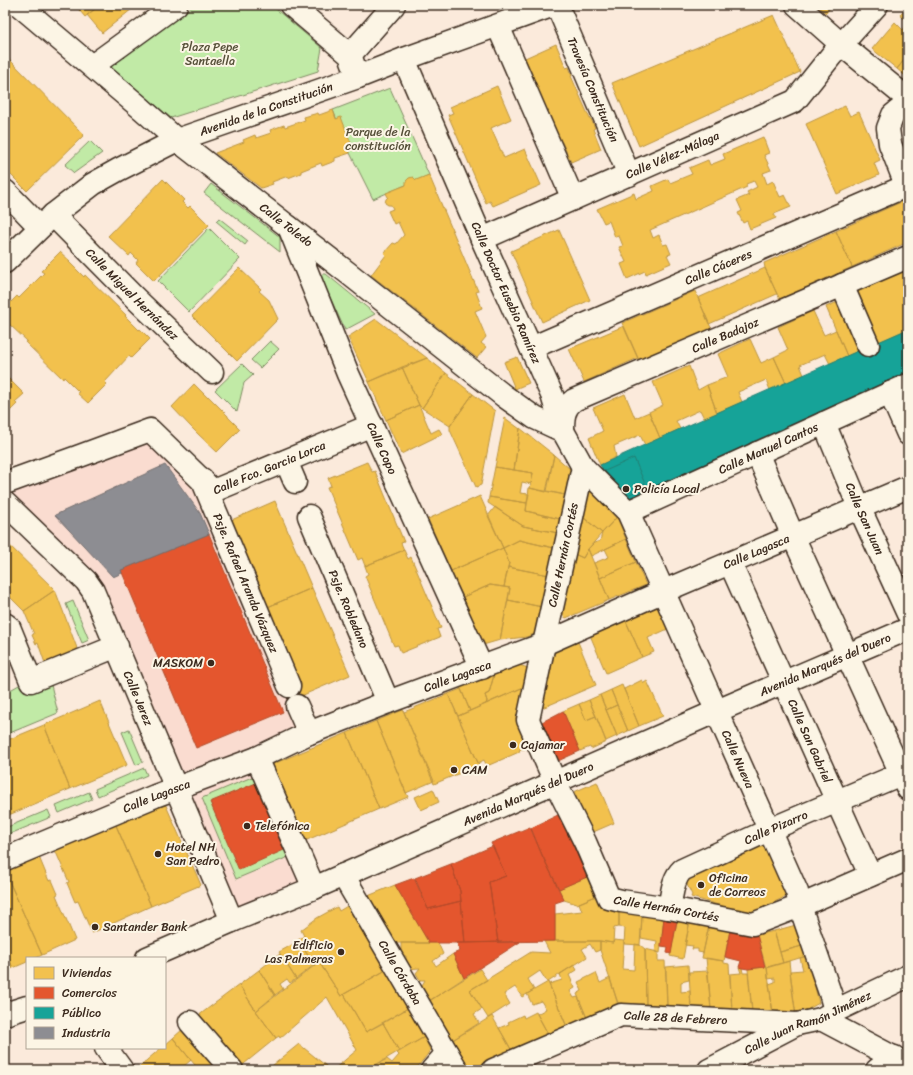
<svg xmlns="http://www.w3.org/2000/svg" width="913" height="1075" viewBox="0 0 913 1075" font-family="Sriracha,sans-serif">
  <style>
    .built { fill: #fadcd0 }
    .green { fill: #c1eaa6; stroke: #7e8a62 }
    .homes { fill: #f2c14e; stroke: #bb9440 }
    .shops { fill: #e4572e; stroke: #b14a29 }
    .public { fill: #17a398; stroke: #227f73 }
    .industry { fill: #8d8d92; stroke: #746f6f }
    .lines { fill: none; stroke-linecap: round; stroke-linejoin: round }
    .minor-casing { stroke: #3b2a1e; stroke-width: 25 }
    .minor { stroke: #fcf5e5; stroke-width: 22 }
    .poi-dot { fill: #3b2a1e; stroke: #fcf5e5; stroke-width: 1.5 }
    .labels { text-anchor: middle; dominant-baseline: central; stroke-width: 4; stroke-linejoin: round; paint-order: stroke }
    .park-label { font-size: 12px; fill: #565039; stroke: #fcf5e5 }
    .street-label { font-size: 12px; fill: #3b2a1e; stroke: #fcf5e5 }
    .poi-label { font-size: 12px; fill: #3b2a1e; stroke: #fcf5e5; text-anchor: start }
  </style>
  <rect width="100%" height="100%" fill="#fbeadb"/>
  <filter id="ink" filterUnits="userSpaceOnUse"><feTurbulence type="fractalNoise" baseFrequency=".025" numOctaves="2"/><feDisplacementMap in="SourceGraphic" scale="8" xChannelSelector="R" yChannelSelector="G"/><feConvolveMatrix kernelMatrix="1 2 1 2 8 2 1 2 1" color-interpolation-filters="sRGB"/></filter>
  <g filter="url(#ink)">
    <path class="built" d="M150,430L202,479L309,733L257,758L314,888L232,921L93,591L5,503V483Z"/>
    <path class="green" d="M194,5H271L322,48L318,71L171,118L110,67Z
      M390,88L429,175L373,199L350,153L333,110Z
      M90,141L102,153L74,173L65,165Z
      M211,184L280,237V252L204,193Z
      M219,218L248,241L245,245L216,221Z
      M209,228L240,259L189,312L158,281Z
      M322,274H326L375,314L345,330L321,278V276Z
      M270,341L279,349L260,368L251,360Z
      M242,364L253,375L244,383L237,412L215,390Z
      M73,601L89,640L82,643L66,604Z
      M47,669L58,713L5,735V693Z
      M129,729L143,762L136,765L122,732Z
      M144,768L147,775L98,796L95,789Z
      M259,774L293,855L236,879L202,798Z
      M89,792L92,799L59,813L56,806Z
      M48,810L51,817L5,836V828Z"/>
    <path class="homes" d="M75,5H100L85,17Z
      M100,5H137L102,33L87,15Z
      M816,5H832L826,13Z
      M908,5V22L900,15Z
      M774,15L800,72L639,146L612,83Z
      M895,22L903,30L905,27L908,29V55L897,69L872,49Z
      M556,44L566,68L569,67L572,75L571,76L590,119H591L595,128L593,129L601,149L571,162L562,142L559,143L556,135L557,134L538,91H537L533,82L535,81L525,58Z
      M5,55L84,135L27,191L5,169Z
      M908,55V78L897,69Z
      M497,86L511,119L491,128L504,158L525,149L541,185L493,206L490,201L486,203L448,115L453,113L450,107Z
      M845,106L850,116L859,112L880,160L874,163L879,175L837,194L806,124Z
      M333,110L336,119L341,117L351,143L346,145L350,153L335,158V161L322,166L321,163L301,171V173L288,178V176L272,182L273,184L261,188L215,153L244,142L243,140L255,135L256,138L271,133L270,130L284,125L285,127L305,120L304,117L318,113L319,115Z
      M763,137L769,153L764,155L771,170L763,173L767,184L773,181L780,197L785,195L791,207L774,214L776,218L750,229L747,221L743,223L738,213L742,211L737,200L749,195L747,192L757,187L754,181L746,184L747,187L650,230L653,238L659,235L663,245L667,244L671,254L667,255L671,263L646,274L645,271L627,279L621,264L626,262L619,247L623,246L619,236L615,237L609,221L604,223L597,209L634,193L636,199L654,191L652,186L668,179L670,183L692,174L689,168L708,160L710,165L725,159L723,154Z
      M429,175L478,291L476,292L482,308L475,311L486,337L481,343L486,347L477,358L371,275L386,255L384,253L393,243L396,244L404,235L398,222L394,224L388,211L393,209L391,205H388L385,203L386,199L388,197L386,193L406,185V181L409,178L413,177L416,180Z
      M163,179L184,200L182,202L188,208L190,206L209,225L154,281L136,263L138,260L131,253L129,256L108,236Z
      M908,199V242L852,267L836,231Z
      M559,230L590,300L542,322L511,251Z
      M836,231L852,267L780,299L777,294L765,268L764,263Z
      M60,252L70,261L69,262L84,277L85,275L126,315L125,316L139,330L140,329L150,339L131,358L129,356L105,382L107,384L88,403L77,393L79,392L64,377L63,379L25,342L27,341L9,324L8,325L5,322V308L17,296L19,298L44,273L41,271Z
      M908,267V279L904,269Z
      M239,268L261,289L259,291L269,300L278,319L237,361L192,316Z
      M765,268L777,294L709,324L698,298Z
      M904,269L908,279V329L873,345L850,292Z
      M695,291L712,330L639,361L622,323Z
      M840,301L862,349L847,356L826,307Z
      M813,311L824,335L836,330L847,356L830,364L825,354L800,365L804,375L786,383L774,357L788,350L778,327Z
      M376,319L427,358L369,382L348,337Z
      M624,326L638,358L584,382L569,349Z
      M750,339L761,363L774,357L786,383L770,390L766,380L738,392L742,402L717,413L707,385L728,377L718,354Z
      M517,357L529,383L515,389L504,362Z
      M427,358L446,373L422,408L419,405L402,367Z
      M689,366L698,390L707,385L717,413L704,418L700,410L676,421L680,429L660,438L649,412L663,405L653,382Z
      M402,367L419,405L386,420L369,382Z
      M446,373L473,394L450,426L422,408Z
      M5,375L24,394L15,402L17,404L7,414L5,412Z
      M194,384L207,397L208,396L228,416V417L240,429L217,452L198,434L191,427L172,407Z
      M473,394L495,411L481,485L476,487L450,430V426Z
      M625,394L635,418L649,412L660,438L645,445L640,435L614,446L616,457L600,465L589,438L603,431L593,408Z
      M419,405L431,433L439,429L442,434L401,454L386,420Z
      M505,418L520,429L514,470L495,467Z
      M520,428L554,455L546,492L530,488L533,473L514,470Z
      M554,455L570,469L565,495L547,491Z
      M367,462L372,472L375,471L404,542L401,543L404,550L365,566L362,558L358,560L327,487L331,486L328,478Z
      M495,467L533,473L531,484L522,482L520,493L529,494L527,503L489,497Z
      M586,485L604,504L616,518L602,533L580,515Z
      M529,488L565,495L560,519L526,511Z
      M480,496L503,548L451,571L428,519Z
      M489,497L527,503L526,511L560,519L558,533L523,526L488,503Z
      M275,501L312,588L263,609L227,522Z
      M495,507L523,526L558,533L554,548L519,540L503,548L488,516Z
      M582,516L602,533L588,549L583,558L574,554Z
      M617,517L626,539L591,556L588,549L594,543L600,541L602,533Z
      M626,539L636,562L600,578L594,563L609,557L605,549Z
      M519,540L554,548L549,575L508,567L509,563L503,548Z
      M5,541L55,590L24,611L6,593L5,594Z
      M503,548L509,563L504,587L490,585L463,597L451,571Z
      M588,549L609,600L566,618L561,614L572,553L583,558Z
      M404,550L408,559L411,557L441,628L437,629L440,637L401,653L398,645L394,646L365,576L368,574L365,566Z
      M636,562L646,585L609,600L600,578Z
      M508,567L549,575L542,607L508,600L510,588L504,587Z
      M490,585L510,588L500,640L483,645L463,597Z
      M312,588L350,675L301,696L263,609Z
      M55,590L80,656L47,669L38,643L36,644L32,635L34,634L24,611Z
      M508,600L542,607L537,633L526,637L500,640Z
      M660,604L670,628L648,638L654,652L642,657L625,619Z
      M625,619L642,657L606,673L590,635Z
      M578,642L596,685L542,708L555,651Z
      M519,665L531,669L526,686L486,704L487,701L485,695L489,693L494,675Z
      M494,675L489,693L485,695L487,701L486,704L470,711L460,687L471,682L472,684Z
      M642,680L644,683L647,681L663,716L639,726L624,689Z
      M622,685L639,726L628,731L611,690Z
      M526,686L523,735V741L526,744V748L524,749H520L519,752L487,766L484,760L478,763L458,716Z
      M461,689L470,711L458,716L448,694Z
      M611,690L617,705L606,710L600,695Z
      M448,694L479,765L434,784L404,712Z
      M600,695L617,736L606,741L589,700Z
      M589,700L596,716L586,720L579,704Z
      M100,701L127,765L70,789L44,725Z
      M579,704L586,720L596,716L606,742L591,749L590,747L580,751L563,711Z
      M617,705L628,731L617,736L606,710Z
      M403,710L434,781L406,793L376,721Z
      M376,721L408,797L379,809L347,733Z
      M44,725L70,789L11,814L5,799V741Z
      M347,733L379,809L300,843L266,767Z
      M597,782L614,823L591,833L574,792Z
      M433,789L439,802L421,810L415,797Z
      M5,799L11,814L5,817Z
      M164,801L201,885L151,906L115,823Z
      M115,823L151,906L92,933L78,901L75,902L67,883L69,882L55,850Z
      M763,844L787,896L749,914L691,897L692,895L685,880Z
      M39,857L49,881L52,880L58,894L56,895L75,940L42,955L5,872Z
      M5,872L42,955L36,958H27V962L13,968L5,950Z
      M587,877L596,896L577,904L564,900L559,889Z
      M395,885L429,943H394L368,896Z
      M596,896L601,907L619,911V927L614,928L613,943L600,941H555V914L582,911L579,903Z
      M349,905L386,970L341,996L319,962L314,965L298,940L304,936L301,930L317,918L337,907L339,911Z
      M619,911L642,915L640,945L624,944L625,928L619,927Z
      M642,915L664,917L660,953L655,952L657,941L641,938Z
      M678,917L690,919L683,959L670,956Z
      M690,921L709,925L703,953L698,952V949H692L693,946L685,945Z
      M796,925L802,946L780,952L774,931Z
      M709,926L730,930L724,961L702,958Z
      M774,931L783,963L766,968L757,935Z
      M614,940L624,941L622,969L634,970L635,944L640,945L645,949L646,1005L618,1003L600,950V941L613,943Z
      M299,941L314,965L296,979L279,952Z
      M544,941H600V950L595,952L590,944L582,949L587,957L548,982H547L540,971L528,979L534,990L522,997L515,987L504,994L510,1004L488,1018L470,990L531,952L550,953Z
      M401,943H438L443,954L433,961L436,966L453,954L464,978L431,1000L419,991L425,980H420L416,973L420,968L406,969V956H401Z
      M802,946L806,956L783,963L780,952Z
      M645,949L658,952V961H665L667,1006L646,1005Z
      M5,950L13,968L5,972Z
      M280,954L296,979L290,983L287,979L280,984L283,989L275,995L259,970Z
      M807,956L819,1003L796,1016L790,971L803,970L800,958Z
      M706,958L724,961V963L729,964L732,1011L711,1009Z
      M789,961L792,989L796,1016L773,1014L769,984L775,982V978L768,979L767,967Z
      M319,962L341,996L344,994L366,1032L383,1023L399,1051L372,1067L371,1066L361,1070H333L357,1050L327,997L280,1038L279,1036L276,1038L256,1011Z
      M574,965L577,970L569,975L575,988L570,991L574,998L578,997L587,1018L567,1027L549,984L562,980L560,974Z
      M688,965L689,980L681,982V992L690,991L691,1010L667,1006L666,967Z
      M739,967L742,968L743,973H748L752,1012L732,1011L730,974L741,973Z
      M765,967H767L773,1014L752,1012L748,969Z
      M480,969L487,980L470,990L482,1009L474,1014L479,1023L451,1041L427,1002Z
      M259,970L275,995L256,1011L239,985Z
      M386,970L408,1008L366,1032L344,994Z
      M708,971L711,1010L691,1008L689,972Z
      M596,973L600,983L610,978L618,1005L587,1018L577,994L582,991L578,982Z
      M548,982L567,1027L548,1034L537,1014L546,1009L541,1001L532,1004L527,994Z
      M239,985L256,1011L276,1038L239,1068L194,1019Z
      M408,1008L425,1037L399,1051L383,1023Z
      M536,1012L548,1034L512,1051L499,1028L509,1024L508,1022L523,1015L524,1018Z
      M492,1016L512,1051L470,1070L451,1041Z
      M194,1019L229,1070H199L173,1038Z
      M424,1037L430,1050L427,1055L415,1070H376L372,1067L387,1059L392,1063L399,1055L397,1053Z
      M173,1038L191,1060L184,1066L187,1070H140V1066L161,1048H165V1045Z
      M299,1044L331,1070H267Z"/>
    <path class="shops" d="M209,534L283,712L196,748L121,570Z
      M563,711L580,751L558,761L542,722Z
      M256,783L284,850L239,870L210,802Z
      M560,814L587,877L559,889L542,855L531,828Z
      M530,827L542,855L564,900L555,903V941L498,942L489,882L506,876L491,843Z
      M493,846L506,876L489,882L498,942L465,943L461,901L460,891L451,864Z
      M451,864L460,891L461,901L428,909L415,878Z
      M414,878L428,909L461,901L465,943H429L395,885Z
      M664,917L677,920L671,954L667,953L668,947L661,946Z
      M730,930L757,935L765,967L748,969L742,968L739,967L741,961L725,957Z
      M520,942L464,978L453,954L460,951L457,943Z"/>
    <path class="public" d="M908,329V377L625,500L600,465L680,429Z
      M634,458L645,484L627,496L605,471Z"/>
    <path class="industry" d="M165,465L200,513L209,534L121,570L122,573L113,577L55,515Z"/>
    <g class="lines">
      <defs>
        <g id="minor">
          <path id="s1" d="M19,5L142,109L177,140L348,273L504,396L535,418L563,431C563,419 563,408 574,400L908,257"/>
          <path d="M291,5L350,55L358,77"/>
          <path id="s2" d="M557,5L629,175"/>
          <path d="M797,5L842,45L908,99"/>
          <path d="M498,26L573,199"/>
          <path d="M350,55L394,5"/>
          <path id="s3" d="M404,59L482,239L552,395L563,431L583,467L628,512L797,892L800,906L831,996L835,1011"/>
          <path d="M92,66L176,5"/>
          <path d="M908,103L893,115L888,128L890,144L908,190"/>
          <path d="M5,191L40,227"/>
          <path id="s4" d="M53,215L134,297L212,372"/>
          <path id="s5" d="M289,227L348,374L482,668"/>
          <path id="s6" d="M482,239L795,101L831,56L877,5"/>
          <path id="s7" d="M5,262L53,215L93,184L118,170L177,140L358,77L404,59L554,5"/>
          <path d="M842,285L868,345"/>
          <path id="s8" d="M531,348L906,186"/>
          <path d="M890,393L908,434"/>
          <path id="s9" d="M824,423L859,507L908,614"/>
          <path d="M757,453L793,536L908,789"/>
          <path d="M286,461L295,482"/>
          <path id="s10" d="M583,467L544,644L528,720L555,782L585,842L609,898L621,901L669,908L753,924L800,906L908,859"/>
          <path id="s11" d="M202,479L289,686"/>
          <path id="s12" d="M5,483L77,457L150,430L213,491L372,425"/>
          <path id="s13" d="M5,503L86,581L93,591L232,921"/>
          <path id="s14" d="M628,512L908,385"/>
          <path id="s15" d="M309,516L388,702"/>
          <path id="s16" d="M730,563L870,875"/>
          <path d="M5,624L9,627L31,681L117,646"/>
          <path d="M297,706L309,733"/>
          <path d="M257,758L314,888"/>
          <path id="s17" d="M5,859L155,796L257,758L309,733L388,702L544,644L664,591L908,487"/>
          <path id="s18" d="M343,875L457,1070"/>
          <path id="s19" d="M669,908C672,896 672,879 682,870L769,830L908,771"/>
          <path id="s20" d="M147,958L232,921L314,888L717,711L908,629"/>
          <path d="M5,1014L27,1007"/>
          <path d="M821,1019L908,1065"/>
          <path d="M190,1022L232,1070"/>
          <path d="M106,1048L122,1070"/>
          <path d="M432,1070L447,1053"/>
          <path id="s21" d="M493,1070L621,1015L797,1024"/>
          <path id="s22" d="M709,1070L797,1024L821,1019L835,1011L908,976"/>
          <path d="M877,1070L894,1057"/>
        </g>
      </defs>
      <use href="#minor" class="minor-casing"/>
      <use href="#minor" class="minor"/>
    </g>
  </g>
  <g class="poi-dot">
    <circle cx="626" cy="489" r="4"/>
    <circle cx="211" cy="663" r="4"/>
    <circle cx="513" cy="745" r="4"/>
    <circle cx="454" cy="770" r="4"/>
    <circle cx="247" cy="826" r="4"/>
    <circle cx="158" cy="854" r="4"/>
    <circle cx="701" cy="885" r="4"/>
    <circle cx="95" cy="927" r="4"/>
    <circle cx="341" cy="952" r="4"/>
  </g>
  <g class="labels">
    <g class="park-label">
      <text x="210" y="47">Plaza Pepe<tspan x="210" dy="14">Santaella</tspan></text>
      <text x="378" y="132">Parque de la<tspan x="378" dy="14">constitución</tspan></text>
    </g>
    <g class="street-label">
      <text stroke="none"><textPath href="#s2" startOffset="92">Travesía Constitución</textPath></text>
      <text stroke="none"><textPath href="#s7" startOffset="307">Avenida de la Constitución</textPath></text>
      <text stroke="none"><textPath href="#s6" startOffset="208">Calle Vélez-Málaga</textPath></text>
      <text stroke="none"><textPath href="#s1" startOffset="346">Calle Toledo</textPath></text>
      <text stroke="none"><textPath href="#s8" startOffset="204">Calle Cáceres</textPath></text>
      <text stroke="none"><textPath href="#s3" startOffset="255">Calle Doctor Eusebio Ramírez</textPath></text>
      <text stroke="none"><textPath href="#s4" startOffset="112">Calle Miguel Hernández</textPath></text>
      <text stroke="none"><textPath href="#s1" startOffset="891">Calle Badajoz</textPath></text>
      <text stroke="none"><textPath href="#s5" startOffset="240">Calle Copo</textPath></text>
      <text stroke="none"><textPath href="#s14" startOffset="154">Calle Manuel Cantos</textPath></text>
      <text stroke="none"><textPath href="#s12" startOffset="303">Calle Fco. Garcia Lorca</textPath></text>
      <text stroke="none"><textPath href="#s9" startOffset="104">Calle San Juan</textPath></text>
      <text stroke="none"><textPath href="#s17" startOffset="812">Calle Lagasca</textPath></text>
      <text transform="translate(563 555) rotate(-78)">Calle Hernán Cortés</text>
      <text stroke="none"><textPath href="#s11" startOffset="113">Psje. Rafael Aranda Vázquez</textPath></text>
      <text stroke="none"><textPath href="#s15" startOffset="101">Psje. Robledano</textPath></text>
      <text stroke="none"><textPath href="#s20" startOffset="739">Avenida Marqués del Duero</textPath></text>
      <text stroke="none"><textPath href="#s17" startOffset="488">Calle Lagasca</textPath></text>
      <text stroke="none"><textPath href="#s13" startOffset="241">Calle Jerez</textPath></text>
      <text stroke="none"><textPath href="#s16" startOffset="195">Calle San Gabriel</textPath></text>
      <text stroke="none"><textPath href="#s3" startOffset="780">Calle Nueva</textPath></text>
      <text stroke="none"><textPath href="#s20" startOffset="415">Avenida Marqués del Duero</textPath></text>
      <text stroke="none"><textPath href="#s17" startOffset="164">Calle Lagasca</textPath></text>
      <text stroke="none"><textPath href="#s19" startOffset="144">Calle Pizarro</textPath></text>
      <text stroke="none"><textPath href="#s10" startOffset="513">Calle Hernán Cortés</textPath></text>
      <text stroke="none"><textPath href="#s18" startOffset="113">Calle Córdoba</textPath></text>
      <text stroke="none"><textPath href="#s21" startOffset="194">Calle 28 de Febrero</textPath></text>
      <text stroke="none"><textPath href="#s22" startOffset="110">Calle Juan Ramón Jiménez</textPath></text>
    </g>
    <g class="poi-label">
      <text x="634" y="489">Policía Local</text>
      <text x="203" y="663" text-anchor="end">MASKOM</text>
      <text x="521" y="745">Cajamar</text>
      <text x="462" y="770">CAM</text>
      <text x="255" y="826">Telefónica</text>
      <text x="166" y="847">Hotel NH<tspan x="166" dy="14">San Pedro</tspan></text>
      <text x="709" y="878">Oficina<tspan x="709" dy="14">de Correos</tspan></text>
      <text x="103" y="927">Santander Bank</text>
      <text x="333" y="945" text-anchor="end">Edificio<tspan x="333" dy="14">Las Palmeras</tspan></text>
    </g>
  </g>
  <rect width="913" height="1075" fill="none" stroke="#fcf5e5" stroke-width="20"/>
  <rect x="10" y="10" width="893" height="1055" fill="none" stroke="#3b2a1e" stroke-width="1.5" filter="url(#ink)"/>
  <rect x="26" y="957" width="140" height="92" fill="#fcf5e5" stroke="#afa495"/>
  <rect x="34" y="967" width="20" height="12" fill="#f2c14e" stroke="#afa495"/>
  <text x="62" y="977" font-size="12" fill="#3b2a1e">Viviendas</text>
  <rect x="34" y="987" width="20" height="12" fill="#e4572e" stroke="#afa495"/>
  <text x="62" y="997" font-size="12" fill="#3b2a1e">Comercios</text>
  <rect x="34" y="1007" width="20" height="12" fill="#17a398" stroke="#afa495"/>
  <text x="62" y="1017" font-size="12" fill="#3b2a1e">Público</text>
  <rect x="34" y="1027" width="20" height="12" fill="#8d8d92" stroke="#afa495"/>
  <text x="62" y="1037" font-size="12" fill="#3b2a1e">Industria</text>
</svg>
